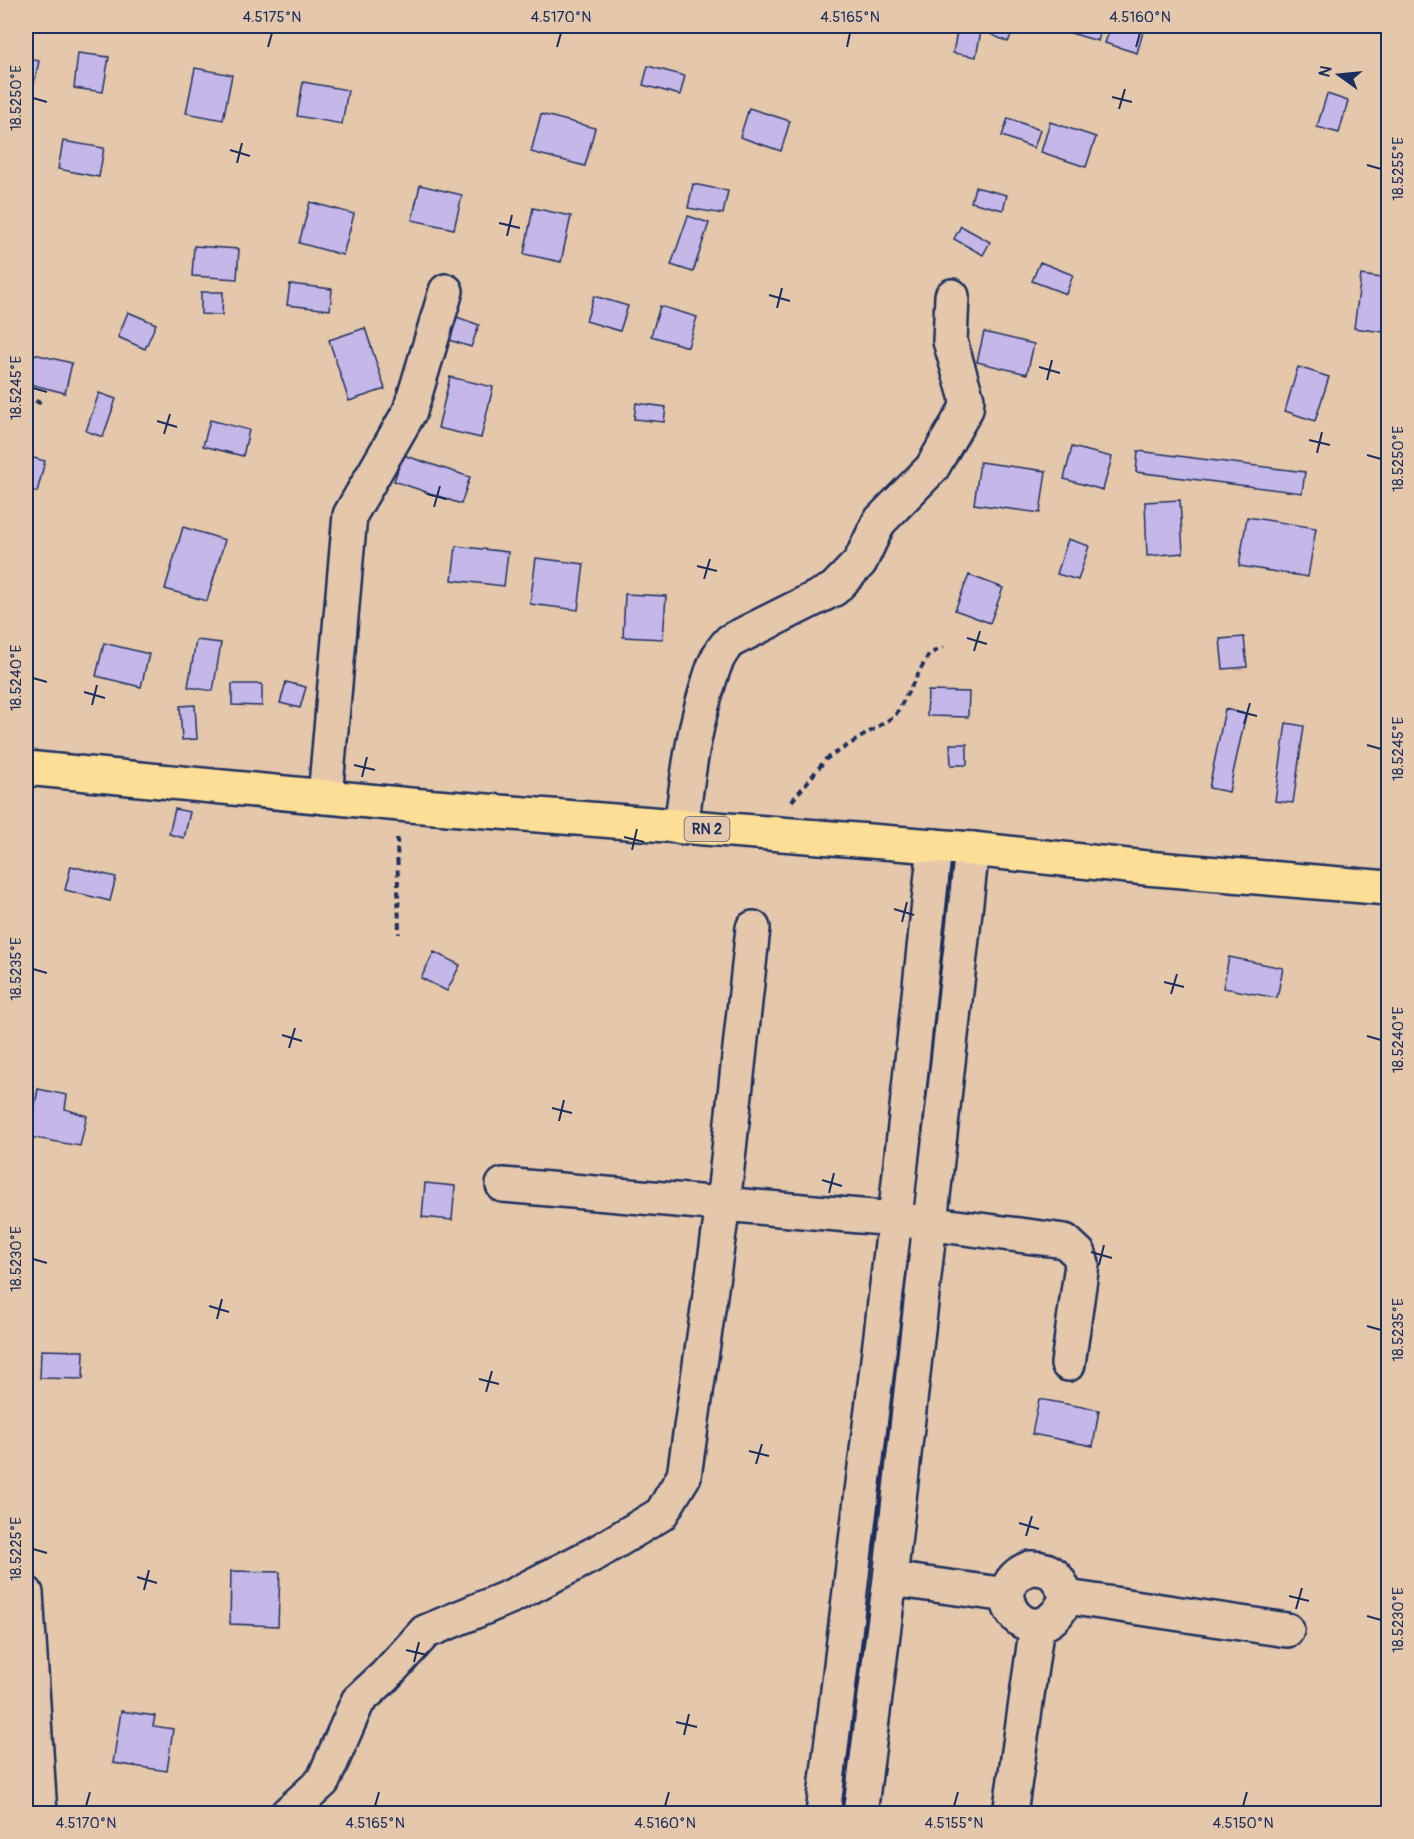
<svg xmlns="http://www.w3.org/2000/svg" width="1414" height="1839" viewBox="0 0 1414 1839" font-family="Pangolin,sans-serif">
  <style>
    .building { fill: #c5b8e9; stroke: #1b2f5e; stroke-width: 1.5 }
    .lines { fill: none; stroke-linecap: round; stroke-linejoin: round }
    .minor-casing { stroke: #1b2f5e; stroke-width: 38 }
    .primary-casing { stroke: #1b2f5e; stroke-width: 38 }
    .path { stroke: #1b2f5e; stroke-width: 4; stroke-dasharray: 6 4.5; stroke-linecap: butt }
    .minor { stroke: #e5c8ac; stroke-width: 33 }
    .primary { stroke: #fcde96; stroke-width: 33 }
    .ticks { fill: none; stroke: #1b2f5e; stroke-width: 2 }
    .labels { text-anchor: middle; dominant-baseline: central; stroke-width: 6; stroke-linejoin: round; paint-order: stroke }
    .shield { fill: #e5c8ac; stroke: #585d75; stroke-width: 1.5 }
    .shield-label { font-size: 15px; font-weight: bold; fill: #1b2f5e }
    .neatline { fill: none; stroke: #1b2f5e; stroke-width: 2 }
    .ticks-label { font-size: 15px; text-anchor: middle; fill: #1b2f5e }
  </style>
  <rect width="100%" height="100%" fill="#e5c8ac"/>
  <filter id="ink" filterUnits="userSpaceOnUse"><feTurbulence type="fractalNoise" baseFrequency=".0167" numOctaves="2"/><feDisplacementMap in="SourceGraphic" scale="12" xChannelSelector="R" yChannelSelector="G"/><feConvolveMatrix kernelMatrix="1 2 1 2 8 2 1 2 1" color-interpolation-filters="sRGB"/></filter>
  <g filter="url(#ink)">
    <path class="building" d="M958,26H982L976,57L953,53Z
      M994,26H1015L1008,42L990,34Z
      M1069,26H1102L1098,41L1067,32Z
      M1111,26H1122L1143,32L1137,53L1105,43Z
      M78,53L109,57L103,92L74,88Z
      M26,58L39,61L33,88L26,86Z
      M648,66L685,76L680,95L643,85Z
      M195,68L232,75L223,120L186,113Z
      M303,82L348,90L342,124L297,116Z
      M1327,94L1348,101L1339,133L1317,127Z
      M749,108L790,121L781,151L740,137Z
      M541,114L595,128L585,166L531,152Z
      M1008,118L1040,130L1034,148L1002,136Z
      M1050,122L1096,137L1086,167L1041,152Z
      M63,141L104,148L99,177L58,169Z
      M693,184L728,191L723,214L688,208Z
      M420,185L462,195L454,229L412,220Z
      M975,187L1007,195L1003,210L971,202Z
      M310,202L354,214L343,255L299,243Z
      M533,208L571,216L561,262L524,254Z
      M688,216L709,223L693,272L671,265Z
      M961,226L990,242L983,255L954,239Z
      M194,246L239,249L237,279L192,276Z
      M1040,262L1073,275L1066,294L1032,281Z
      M1361,275L1388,279L1383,332L1354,328Z
      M290,284L332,289L330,310L287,305Z
      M201,292H223L222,315L201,314Z
      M594,296L628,306L620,331L586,321Z
      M660,306L697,317L688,347L651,336Z
      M128,312L156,324L145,349L118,337Z
      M454,316L479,325L471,347L446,339Z
      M365,328L385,389L349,401L329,340Z
      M984,332L1034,344L1027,374L977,362Z
      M26,352L72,363L65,393L26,383Z
      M1298,367L1329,377L1315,421L1285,411Z
      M450,377L493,387L481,438L438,428Z
      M99,393L116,399L103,437L86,431Z
      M636,403L666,407L664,422L634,419Z
      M210,420L249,430L243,456L203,446Z
      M1072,447L1112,457L1103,490L1064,479Z
      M1138,451L1305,472L1302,493L1136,472Z
      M403,455L470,477L461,504L394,481Z
      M26,456L45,461L37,492L26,489Z
      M980,462L1046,471L1040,513L974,504Z
      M1180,500L1183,553L1147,556L1145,502Z
      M1247,517L1316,528L1308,577L1239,566Z
      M183,527L225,540L207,601L165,589Z
      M1068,539L1089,546L1078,580L1057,574Z
      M456,546L508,552L504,586L452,580Z
      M536,558L584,564L578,610L530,604Z
      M969,575L1003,588L990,623L955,610Z
      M625,594L666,596L663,639L623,637Z
      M26,603L32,604L28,652L26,651Z
      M1244,637L1247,667L1223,669L1220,639Z
      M196,640L221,643L213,691L188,687Z
      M104,643L149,654L141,687L96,676Z
      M26,672L30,673L26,696Z
      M286,682L306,687L300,708L280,703Z
      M232,684H262V706L232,705Z
      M928,691L969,692L968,717L927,716Z
      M195,705L197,739L182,740L180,706Z
      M1225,709L1246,714L1229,792L1209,788Z
      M1286,723L1304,726L1293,803L1275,801Z
      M950,744H967V765H951Z
      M175,809L190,812L184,838L169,834Z
      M71,866L116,877L110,901L65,890Z
      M434,952L460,965L447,991L421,978Z
      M1229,957L1283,968L1277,998L1223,988Z
      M38,1089L67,1095L65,1109L87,1116L80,1146L29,1137Z
      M425,1183L455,1186L452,1220L422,1217Z
      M41,1350L84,1351L83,1379L40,1378Z
      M1039,1399L1099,1410L1093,1446L1032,1434Z
      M231,1571L280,1572L278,1626L230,1624Z
      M121,1711L155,1716L153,1726L173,1729L167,1771L113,1763Z"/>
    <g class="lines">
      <defs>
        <path id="minor" d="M325,797L350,515L410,411L446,291
          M681,827C687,782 692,739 705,695C711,675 715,656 730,641L834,589L860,562L879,522L932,468L966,409L967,399L950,341L952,296
          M503,1185L895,1219L1065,1241L1079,1254L1082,1264L1068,1364
          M1030,1568C1054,1567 1058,1578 1067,1597C1036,1666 974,1589 1030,1568Z
          M890,1579L1008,1595
          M26,1593L40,1814
          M1067,1597L1287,1630
          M287,1814L323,1781L358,1701L385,1676L425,1632L512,1596L598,1552L661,1514L684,1476L723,1205L753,928
          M823,1814L895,1219L935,846
          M860,1814L890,1579L972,849
          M1010,1814L1037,1625"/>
        <path id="primary" d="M26,768L410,805L972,849L1146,868L1388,888"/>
      </defs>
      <use href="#minor" class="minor-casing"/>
      <use href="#primary" class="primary-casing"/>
      <path class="path" d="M26,396L42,404
        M792,801L826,759L895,716L929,654L944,647
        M397,838L399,934"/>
      <use href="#minor" class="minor"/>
      <use href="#primary" class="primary"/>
    </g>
  </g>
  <path class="ticks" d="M268,47L272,33M557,47L561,33M847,47L850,33M1136,47L1140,33M1112,97L1132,102M33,98L47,102M1119,109L1125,89M230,150L250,156M237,163L242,143M1367,165L1381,169M499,223L520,228M507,236L512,215M769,295L790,301M777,308L782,288M1039,367L1060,373M1047,380L1052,360M33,388L47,392M157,421L177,427M164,434L170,414M1309,440L1330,445M1317,453L1322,432M1367,455L1381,459M427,494L447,499M434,507L440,486M697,566L717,571M704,579L710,559M967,638L987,644M974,651L980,631M33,678L47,682M84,692L105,698M92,705L97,685M1237,711L1257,716M1244,724L1250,703M1367,745L1381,749M354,765L375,770M362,777L367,757M624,837L644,842M632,850L637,829M894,909L914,915M902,922L907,902M33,969L47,973M1164,982L1184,987M1171,994L1177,974M282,1035L302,1041M1367,1036L1381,1040M289,1048L295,1028M552,1108L572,1113M559,1121L564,1100M822,1180L842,1186M829,1193L834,1173M1091,1252L1112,1258M33,1259L47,1263M1099,1265L1104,1245M209,1306L229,1312M217,1319L222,1299M1367,1326L1381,1330M479,1379L499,1384M486,1392L492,1371M749,1451L769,1456M756,1464L762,1444M1019,1523L1039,1529M1026,1536L1032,1516M33,1549L47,1553M137,1577L157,1583M144,1590L149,1570M1289,1596L1309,1601M1296,1609L1302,1588M1367,1616L1381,1620M406,1650L427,1655M414,1662L419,1642M676,1722L697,1727M684,1735L689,1714M86,1806L90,1792M375,1806L379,1792M665,1806L669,1792M954,1806L958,1792M1243,1806L1247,1792"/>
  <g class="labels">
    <rect class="shield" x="684.5" y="817" width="45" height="24" rx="4.5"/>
    <g class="shield-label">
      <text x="707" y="829">RN 2</text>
    </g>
  </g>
  <rect width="1414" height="1839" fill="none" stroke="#e5c8ac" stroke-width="66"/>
  <g transform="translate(1339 75) rotate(285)" stroke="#e5c8ac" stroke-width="4.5" paint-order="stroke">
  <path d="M0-4.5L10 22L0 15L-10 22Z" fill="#1b2f5e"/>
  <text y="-9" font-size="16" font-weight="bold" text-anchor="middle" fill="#1b2f5e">N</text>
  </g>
  <rect x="33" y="33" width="1348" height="1773" class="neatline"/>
  <g class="ticks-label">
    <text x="272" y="22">4.5175°N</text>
    <text x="561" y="22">4.5170°N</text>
    <text x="850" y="22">4.5165°N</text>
    <text x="1140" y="22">4.5160°N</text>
    <text transform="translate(16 98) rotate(-90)" y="5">18.5250°E</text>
    <text transform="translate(1398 169) rotate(-90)" y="5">18.5255°E</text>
    <text transform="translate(16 388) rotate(-90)" y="5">18.5245°E</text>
    <text transform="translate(1398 459) rotate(-90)" y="5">18.5250°E</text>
    <text transform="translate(16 678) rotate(-90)" y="5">18.5240°E</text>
    <text transform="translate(1398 749) rotate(-90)" y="5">18.5245°E</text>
    <text transform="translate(16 969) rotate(-90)" y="5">18.5235°E</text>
    <text transform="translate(1398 1040) rotate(-90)" y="5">18.5240°E</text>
    <text transform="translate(16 1259) rotate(-90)" y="5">18.5230°E</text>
    <text transform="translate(1398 1330) rotate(-90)" y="5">18.5235°E</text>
    <text transform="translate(16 1549) rotate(-90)" y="5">18.5225°E</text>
    <text transform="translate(1398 1620) rotate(-90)" y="5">18.5230°E</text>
    <text x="86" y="1828">4.5170°N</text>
    <text x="375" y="1828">4.5165°N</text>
    <text x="665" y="1828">4.5160°N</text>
    <text x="954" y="1828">4.5155°N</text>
    <text x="1243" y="1828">4.5150°N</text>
  </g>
</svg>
